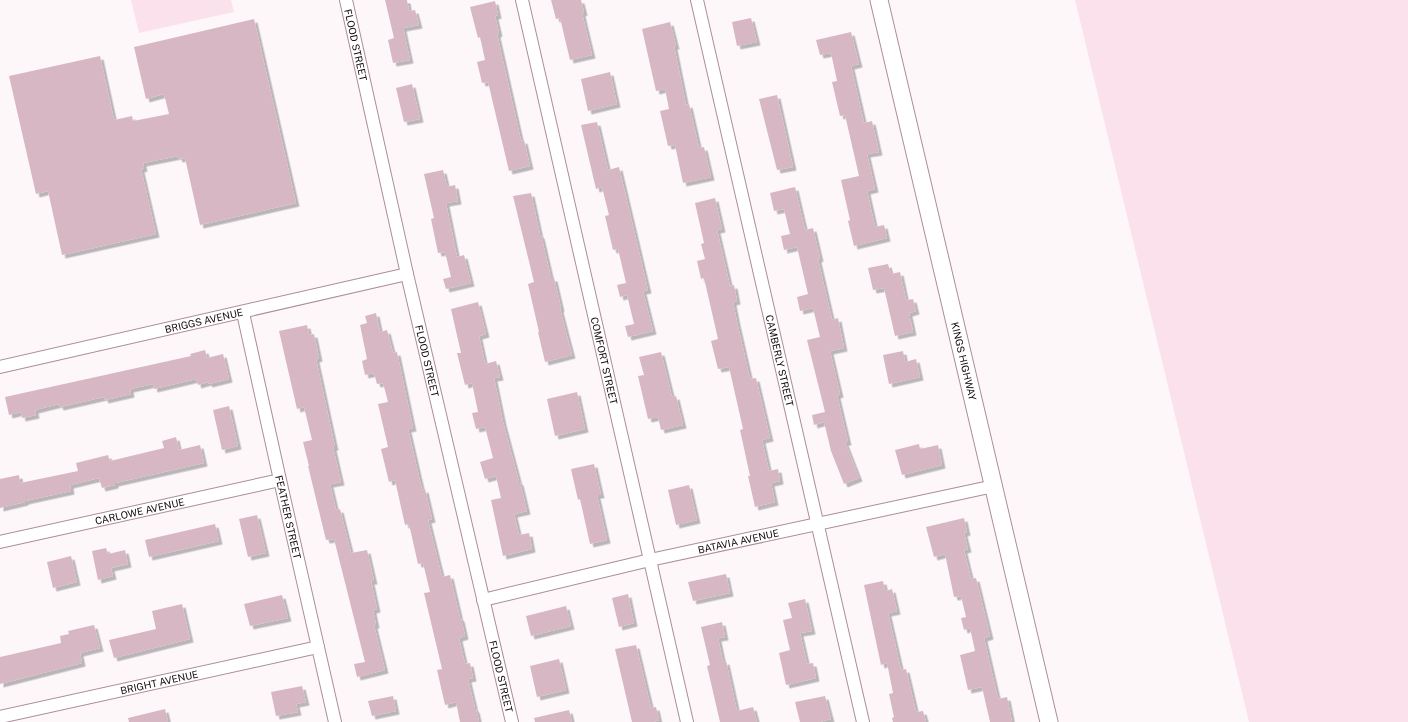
<svg xmlns="http://www.w3.org/2000/svg" width="1408" height="722" viewBox="0 0 1408 722" font-family="'Public Sans',sans-serif">
  <style>
    .green { fill: #fbe1ec }
    .building { fill: #d8b7c5; filter: url(#shadow) }
    .lines { fill: none; stroke-linecap: round; stroke-linejoin: round }
    .street-casing { stroke: #ac8d9b; stroke-width: 14 }
    .secondary-casing { stroke: #ac8d9b; stroke-width: 19 }
    .street { stroke: #fff; stroke-width: 12 }
    .secondary { stroke: #fff; stroke-width: 17 }
    .labels { text-anchor: middle; dominant-baseline: central; stroke-width: 3; stroke-linejoin: round; paint-order: stroke }
    .street-label { font-size: 10px; fill: #14090e; stroke: #fef7f9 }
  </style>
  <defs>
    <filter id="shadow"><feDropShadow dx="3.5" dy="3.5" stdDeviation="0" flood-color="#0004"/></filter>
  </defs>
  <rect width="100%" height="100%" fill="#fef7f9"/>
  <path class="green" d="M131,0H231L234,12L139,33Z
    M1075,0H1408V722H1249Z"/>
  <path class="building" d="M385,0H407L409,11L415,10L419,25L403,28L410,60L393,63L388,40L394,38Z
    M551,0H581L584,12L582,13L592,55L570,60L560,18L556,19Z
    M495,1L498,15L495,16L499,33L497,34L521,141L524,140L530,166L509,171L488,82L482,83L477,62L485,60L480,37L478,38L470,7Z
    M751,18L757,42L737,46L732,22Z
    M254,19L296,203L200,225L185,158L179,159L178,156L143,163L144,168L141,169L156,234L62,255L48,191L36,194L9,76L100,56L114,120L132,116L133,121L169,114L164,94L146,99L134,47Z
    M670,22L676,46H674L686,105L689,104L699,148L704,147L711,177L683,183L675,145L668,146L660,111L669,109L665,89L656,91L642,29Z
    M851,32L859,64L851,66L864,123L872,121L879,152L867,154L875,189L867,191L875,227L884,225L887,238L854,246L848,221L850,220L841,180L859,176L845,115L840,116L832,82L837,81L831,53L820,55L816,40Z
    M610,72L617,104L588,111L581,79Z
    M412,84L420,119L404,122L396,88Z
    M777,95L793,167L777,170L759,99Z
    M597,122L608,170L619,167L648,290L643,291L653,331L628,337L625,326L634,324L627,295L620,297L617,285L626,283L618,249L613,250L605,216L609,215L602,187L596,189L581,125Z
    M443,170L447,187L455,185L458,201L446,203L457,257L464,255L471,283L446,289L443,279L451,277L445,252L438,253L431,219L434,218L424,174Z
    M795,187L805,230L813,228L820,258L818,259L832,320L838,318L844,348L830,351L840,394L837,395L848,442H845L859,478L844,484L831,451L824,422L814,425L812,415L825,412L807,340L820,337L813,308L800,311L797,297L808,294L797,247L784,250L781,236L790,234L784,209L774,211L770,193Z
    M531,193L540,235H541L551,278H554L561,308L560,309L572,355L545,362L538,332H539L528,284L534,282L513,196Z
    M715,198L722,229L717,230L730,286L734,285L737,301L733,302L737,322L750,379L756,378L770,438L762,440L769,471L778,469L780,481L771,483L775,502L755,507L748,476H750L740,430L743,429L729,367L718,369L711,341L718,339L704,278L701,279L697,261L705,259L701,244L704,243L695,203Z
    M888,264L891,274L900,272L906,300L913,299L916,311L909,313L913,332L895,336L884,288L873,290L868,268Z
    M478,302L486,334L479,336L485,364L496,361L500,377L494,378L503,422L519,482H520L527,511L514,514L519,535L529,533L532,549L503,556L491,500L501,498L496,476L485,479L480,462L493,458L485,427L476,429L472,413L478,412L472,383L465,385L457,353H461L451,309Z
    M376,313L380,332L387,330L393,353L397,352L413,428L408,429L422,490L425,489L432,519L428,520L442,577L450,575L460,618H461L465,636L459,638L465,664L470,663L473,678L468,679L475,709H476L479,722H460L456,702L445,705L437,670L442,669L424,593L430,592L423,563L418,564L409,524L405,525L395,480L389,482L381,449L388,447L378,404L388,402L383,383L377,384L374,373L365,375L362,361L367,359L360,325L367,323L365,316Z
    M307,325L309,335L314,334L319,358L316,359L335,447H333L341,482L330,484L336,510L340,509L351,553L367,550L374,581H371L377,609L373,610L376,625H374L385,670L357,677L354,664L365,662L334,539L326,540L308,466H309L303,442L312,440L304,407L297,409L279,331Z
    M205,350L207,358L223,354L229,379L209,384L208,382L198,385L196,379L154,389L153,384L130,389L131,394L105,400L104,397L60,407L59,404L35,410L36,415L22,418L21,412L9,415L5,397L191,356L190,354Z
    M903,351L905,362L916,359L920,377L889,384L883,355Z
    M661,352L672,397L676,396L683,425L661,430L658,417L648,419L638,376L644,375L639,357Z
    M577,392L585,429L555,436L547,399Z
    M229,406L238,446L222,450L213,410Z
    M176,437L179,450L200,445L204,463L115,483V485L102,488L99,478L70,485L71,491L25,501V502L0,508V479L19,475L20,483L78,471L76,463L108,455L110,461L164,448L162,441Z
    M919,444L920,449L938,445L942,465L902,475L895,450Z
    M594,464L601,495H597L607,540L590,544L580,499L578,500L571,469Z
    M689,485L697,520L676,525L668,490Z
    M257,515L266,553L248,557L239,519Z
    M964,518L967,532L964,533L968,549L964,550L971,579L976,578L990,636L984,638L998,699L1007,697L1012,722H990L982,687L968,690L960,655L975,651L970,628L964,630L961,618L966,617L961,596L954,597L945,554L934,557L926,527Z
    M215,524L219,541L149,557L145,540Z
    M106,548L108,554L125,550L128,564L111,568L113,576L98,580L92,551Z
    M71,556L77,582L53,588L47,562Z
    M726,574L730,593L693,601L688,582Z
    M883,581L885,591L892,589L897,611L888,613L901,670L906,669L916,712L923,711L926,722H893L892,718L894,717L889,694L893,693L887,663L881,665L864,585Z
    M628,594L634,623L619,627L612,598Z
    M282,595L288,618L250,626L244,604Z
    M805,599L812,631L800,633L807,664L813,663L816,678L786,685L779,653L790,650L783,620L792,618L788,603Z
    M182,604L190,639L114,658L109,640L156,629L152,611Z
    M566,606L571,626L531,636L526,616Z
    M722,622L725,637L718,638L723,662L726,661L737,711L753,707L757,722H720L707,666L710,665L701,627Z
    M94,625L100,648L80,653L82,663L0,684V657L61,643L60,636L69,634L68,631Z
    M636,645L651,708L656,707L659,720L653,722H632L615,649Z
    M559,659L566,690L537,697L530,666Z
    M302,686L306,702L296,704L298,712L276,716L271,692Z
    M393,696L396,711L372,716L368,701Z
    M825,696L831,719L819,722H800L795,702Z
    M165,709L168,722H129L128,718Z
    M569,710L572,722H535L534,718Z"/>
  <g class="lines">
    <defs>
      <g id="street">
        <path id="s1" d="M346,0L407,274L512,722"/>
        <path id="s2" d="M522,0L687,722"/>
        <path id="s3" d="M697,0L863,722"/>
        <path id="s4" d="M243,313L280,480L335,722"/>
        <path id="s5" d="M0,367L407,274"/>
        <path id="s6" d="M0,542L280,480"/>
        <path id="s7" d="M483,600L650,560L994,486"/>
        <path id="s8" d="M0,717L318,647"/>
      </g>
      <g id="secondary">
        <path id="s9" d="M879,0L1049,722"/>
      </g>
    </defs>
    <use href="#street" class="street-casing"/>
    <use href="#secondary" class="secondary-casing"/>
    <use href="#street" class="street"/>
    <use href="#secondary" class="secondary"/>
  </g>
  <g class="labels">
    <g class="street-label">
      <text stroke="none"><textPath href="#s1" startOffset="46">FLOOD STREET</textPath></text>
      <text stroke="none"><textPath href="#s5" startOffset="209">BRIGGS AVENUE</textPath></text>
      <text stroke="none"><textPath href="#s1" startOffset="370">FLOOD STREET</textPath></text>
      <text stroke="none"><textPath href="#s2" startOffset="370">COMFORT STREET</textPath></text>
      <text stroke="none"><textPath href="#s3" startOffset="370">CAMBERLY STREET</textPath></text>
      <text stroke="none"><textPath href="#s9" startOffset="371">KINGS HIGHWAY</textPath></text>
      <text stroke="none"><textPath href="#s6" startOffset="143">CARLOWE AVENUE</textPath></text>
      <text stroke="none"><textPath href="#s4" startOffset="209">FEATHER STREET</textPath></text>
      <text stroke="none"><textPath href="#s7" startOffset="262">BATAVIA AVENUE</textPath></text>
      <text stroke="none"><textPath href="#s1" startOffset="694">FLOOD STREET</textPath></text>
      <text stroke="none"><textPath href="#s8" startOffset="163">BRIGHT AVENUE</textPath></text>
    </g>
  </g>
</svg>
